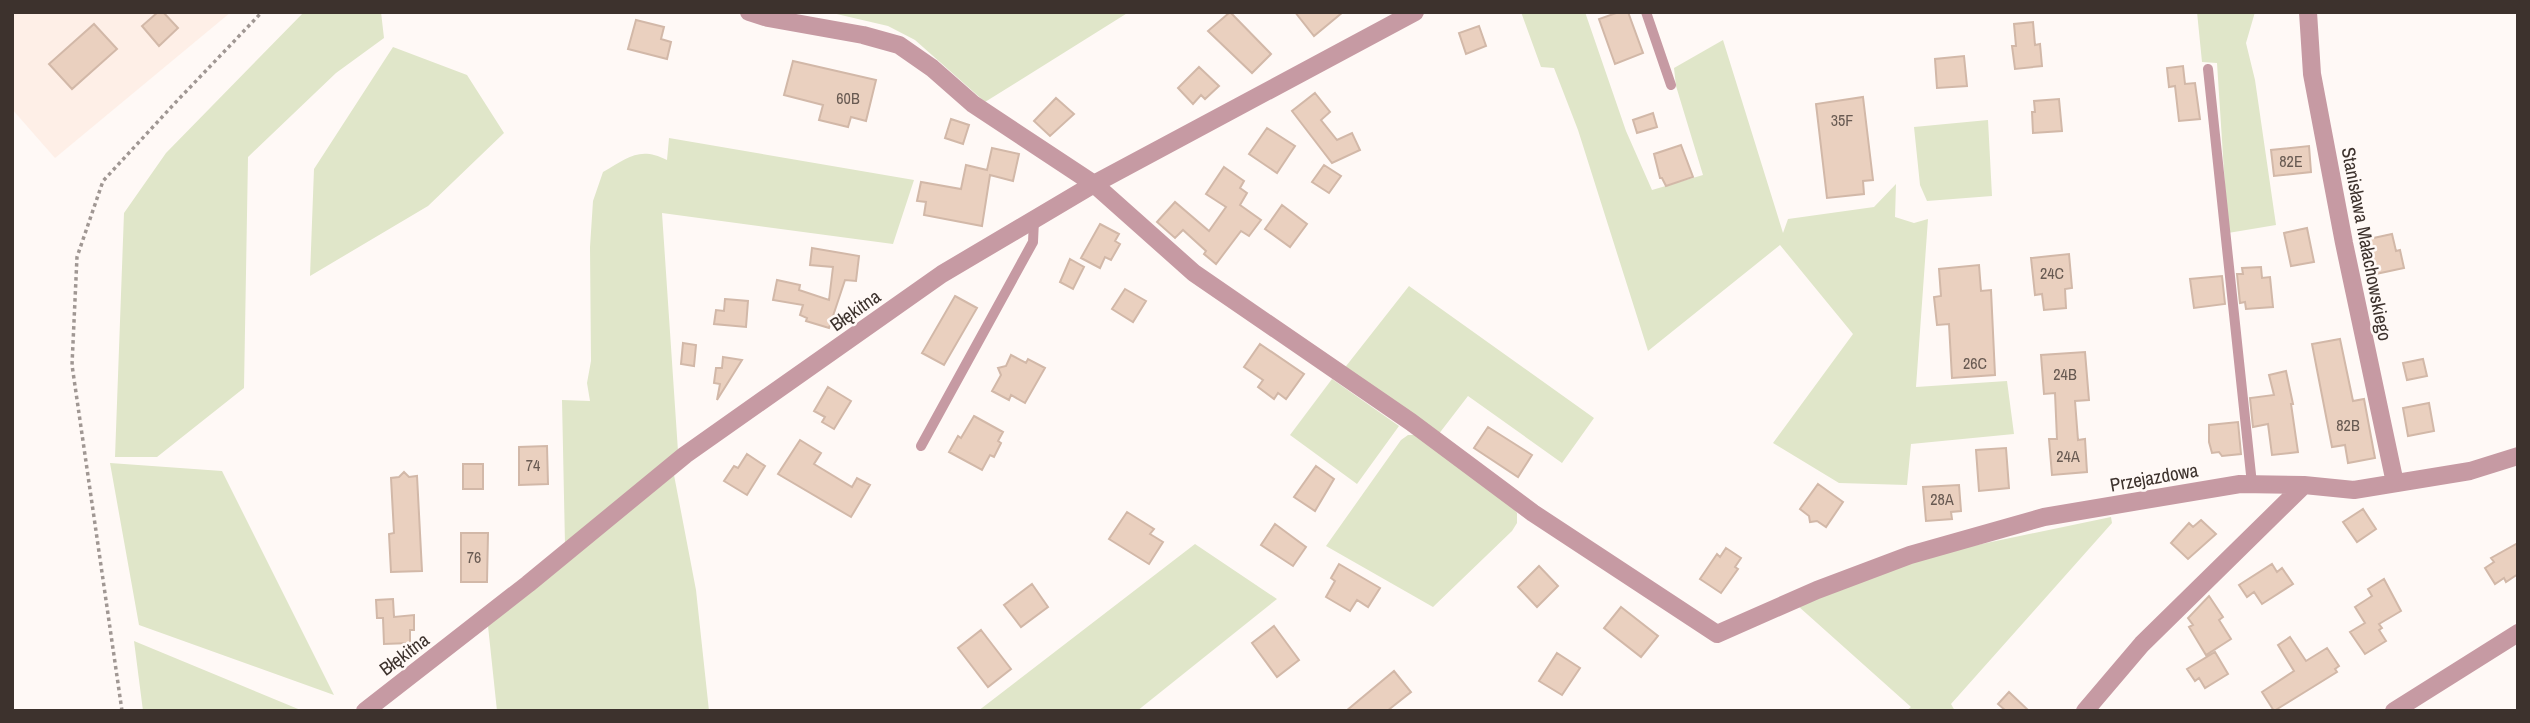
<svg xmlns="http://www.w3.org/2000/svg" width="2530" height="723" viewBox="0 0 2530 723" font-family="'Archivo Narrow',sans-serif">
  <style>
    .built { fill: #feefe7 }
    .green { fill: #e0e6c9 }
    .building { fill: #ead0bf; stroke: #d2b8a8; stroke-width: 2 }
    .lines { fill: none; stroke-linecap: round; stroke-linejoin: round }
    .path { stroke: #a09793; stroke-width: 3.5; stroke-dasharray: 3.5 3.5; stroke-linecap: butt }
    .service { stroke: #c69aa3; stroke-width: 10 }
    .minor { stroke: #c69aa3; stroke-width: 18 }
    .tertiary { stroke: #c69aa3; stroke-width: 18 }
    .labels { text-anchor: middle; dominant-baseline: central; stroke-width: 5; stroke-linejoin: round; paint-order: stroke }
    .number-label { font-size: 16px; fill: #685a52 }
    .street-label { font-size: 19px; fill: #3d322d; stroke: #fff9f6 }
  </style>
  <rect width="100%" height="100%" fill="#fff9f6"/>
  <path class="built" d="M12,12H231L55,158L12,109Z"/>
  <path class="green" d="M304,12H381L384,38L336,73L248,157L244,388L157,457H115L124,213L166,153Z
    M828,12H1129L985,102L915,40L888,26Z
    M1521,12H1585L1626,131L1652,190L1703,175L1676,86L1674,68L1723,40L1783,233L1788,219L1874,207L1896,184L1895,217L1914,223L1928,219L1916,387L2007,381L2014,434L1911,444L1907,485L1839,483L1773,443L1853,334L1780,245L1648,351L1578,130L1554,68L1541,67Z
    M2197,12H2255L2246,43L2255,80L2276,225L2228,233L2217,63L2202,62Z
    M393,47L467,75L504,133L428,206L310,276L314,169Z
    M1988,120L1992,196L1927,201L1920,185L1914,127Z
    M669,138L914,180L893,244L662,213L678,451L565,545L562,400L590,401L587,383L591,361L590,247L593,201L603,172C628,158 639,146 667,160Z
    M1409,286L1594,418L1562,463L1468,396L1438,435L1343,370Z
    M1332,379L1399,426L1357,484L1290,435Z
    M1408,435H1417L1503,495L1517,513V523L1512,531L1433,607L1326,546L1401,440Z
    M110,463L222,471L334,695L139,625Z
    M674,475L696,590L709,711H497L488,626Z
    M2111,517L2112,523L1951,704L1955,711H1906L1911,707L1798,606L1915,558Z
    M1195,544L1277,599L1137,711H978Z
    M134,641L303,711H143Z"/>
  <path class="building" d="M158,12H163L178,28L159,46L142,26Z
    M1230,12L1271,54L1252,73L1208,31Z
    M1295,12H1343L1314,36Z
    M1619,12H1628L1643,53L1615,64L1599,19Z
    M636,20L664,27L661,39L671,42L667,59L628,49Z
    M2033,22L2035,45L2040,44L2042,66L2015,69L2012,46H2016L2014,24Z
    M94,24L117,49L72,89L49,64Z
    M1479,26L1486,46L1466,54L1459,33Z
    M1964,56L1967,86L1937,88L1935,59Z
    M793,61L876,80L866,121L851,117L848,127L819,120L823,105L784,95Z
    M2183,66L2185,84L2195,83L2200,119L2179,121L2175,86L2169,87L2167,68Z
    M1199,67L1219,86L1205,99L1201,95L1193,104L1178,88Z
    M1315,93L1330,112L1321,120L1337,140L1352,133L1360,150L1332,163L1292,111Z
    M1863,97L1873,180L1863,181L1864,194L1827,198L1816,104Z
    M1056,98L1074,114L1050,136L1034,121Z
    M2059,99L2062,131L2033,133L2032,112H2035L2034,101Z
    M1653,113L1657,127L1637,133L1633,120Z
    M951,119L969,125L963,144L945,138Z
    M1267,128L1295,146L1277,173L1249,154Z
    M1681,145L1693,177L1666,186L1662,178H1660L1654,154Z
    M2309,146L2311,172L2274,176L2271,150Z
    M992,148L1019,154L1013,181L990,175L982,226L924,215L926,202L917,201L921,182L961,189L966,165L987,170Z
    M1324,165L1341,176L1329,193L1312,182Z
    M1224,167L1244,181L1240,188L1247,193L1240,205L1261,220L1249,236L1241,231L1216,264L1204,254L1206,251L1183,230L1175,238L1157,222L1175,202L1209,231L1226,207L1206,194Z
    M1282,205L1307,224L1290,247L1265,229Z
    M1100,224L1119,234L1115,241L1120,244L1111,260L1105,257L1100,268L1081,258Z
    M2307,228L2314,262L2291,266L2284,233Z
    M2392,234L2396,251L2400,250L2404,268L2371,275L2364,240Z
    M812,248L859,256L856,281L845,280L829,328L806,321L807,318L800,315L803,305L773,300L777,280L800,285L799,290L829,300L833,267L810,265Z
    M2069,254L2072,288L2065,289L2066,308L2044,310L2042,294L2035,295L2031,258Z
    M1070,259L1084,267L1073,289L1060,282Z
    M1979,265L1981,291L1991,290L1995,375L1952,378L1949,324L1937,325L1934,297L1941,296L1939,269Z
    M2261,267L2262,278L2270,277L2273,307L2246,309L2245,302L2240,303L2237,274H2243L2242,268Z
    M2222,276L2225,304L2194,308L2190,279Z
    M1125,289L1146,301L1133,322L1112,309Z
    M955,296L977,308L944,365L922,353Z
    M725,299L748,301L746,327L714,324L716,310L724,311Z
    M2340,339L2353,401L2364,399L2375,458L2348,463L2345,445L2332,447L2312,344Z
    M683,343L696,345L694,366L681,364Z
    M1260,344L1304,374L1286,399L1278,393L1274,399L1258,387L1263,380L1244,367Z
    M2085,352L2089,400L2075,401L2078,440L2085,439L2087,472L2052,475L2049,439H2057L2055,393L2044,394L2041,355Z
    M1011,355L1026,363L1028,359L1045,368L1025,403L1011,395L1009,400L992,391L1001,375L998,368L1006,366Z
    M723,357L742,360L717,400L720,384L714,383L716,368H722Z
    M2423,359L2427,376L2407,380L2403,363Z
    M2286,371L2293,404H2291L2298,452L2272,455L2268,424L2253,427L2250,398L2274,395L2269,375Z
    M828,387L851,401L834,429L822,422L825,417L814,411Z
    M2429,403L2434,431L2408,436L2403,408Z
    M974,416L1003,432L998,441L1001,443L994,457L990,455L982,470L949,452L958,436L961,438Z
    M2238,422L2241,454L2222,456L2219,452L2212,453L2209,442V425Z
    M1488,427L1532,455L1518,477L1474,448Z
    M800,440L821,453L814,464L852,487L857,478L870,485L851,517L778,474Z
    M547,446L548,484L519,485V447Z
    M2006,448L2009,488L1979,491L1976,450Z
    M747,454L765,466L747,495L724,481L734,466L738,468Z
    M463,464H483V489H463Z
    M1316,466L1334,479L1315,511L1294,497Z
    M404,472L409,477L417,476L422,571L391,572L389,534L394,533L391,478L399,477Z
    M1818,484L1843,502L1826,527L1817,521L1810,522L1809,516L1800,509Z
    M1959,485L1961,511L1951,512L1952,519L1926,521L1923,487Z
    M2363,509L2376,529L2357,542L2343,522Z
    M1127,512L1154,529L1150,534L1163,542L1149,564L1109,539Z
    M2201,520L2216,534L2188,559L2171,543L2189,523L2193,527Z
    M1275,524L1306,547L1293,566L1261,545Z
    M461,533H488L487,582H461Z
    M2518,543V574L2506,582L2504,578L2495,584L2485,568L2494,562L2491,558Z
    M1726,548L1741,558L1735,567L1738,569L1721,593L1700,579L1717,554L1720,557Z
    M1339,564L1380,588L1368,607L1357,600L1350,611L1326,597L1335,581L1331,578Z
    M2272,564L2277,572L2282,568L2293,584L2262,604L2254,592L2247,597L2239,585Z
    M1539,566L1558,586L1537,607L1518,587Z
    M2384,579L2401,611L2379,624L2382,628L2379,630L2386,641L2365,654L2350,632L2365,623L2355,607L2372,596L2368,589Z
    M1032,584L1048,607L1021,627L1004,605Z
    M2209,596L2223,617L2219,620L2231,639L2206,655L2189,627L2193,625L2188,618Z
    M393,599L394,617L414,615V630H410V643L384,644L383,618H377L376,600Z
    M1621,607L1658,636L1641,657L1604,628Z
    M1274,626L1299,660L1277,677L1252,643Z
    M981,630L1011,669L988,687L958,648Z
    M2290,637L2306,661L2327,648L2339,666L2335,669L2337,672L2274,711L2262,692L2294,671L2278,645Z
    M2215,652L2228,674L2205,688L2199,678L2195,681L2187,669Z
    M1557,653L1580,668L1562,695L1539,681Z
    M1394,671L1411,692L1387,711H1346Z
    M2009,692L2029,711H2006L1998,704Z"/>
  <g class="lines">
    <path class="path" d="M122,711L72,365L77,257L103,181L175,103L262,12"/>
    <path class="service" d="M1646,12L1671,85
      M2208,69L2252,484
      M921,446L1033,242L1034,220"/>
    <path class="minor" d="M749,12L768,18L863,35L899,45L932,68L973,104L1094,184L1194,273L1411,422L1533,513L1717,634L1817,590L1910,555L2044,517L2240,484L2304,485L2354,490L2470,471L2518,456
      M2308,12L2312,74L2344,243L2395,483
      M365,711L528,584L685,455L942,274L1094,184L1415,12
      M2085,711L2142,644L2304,485"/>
    <path class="tertiary" d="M2394,711L2518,633"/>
  </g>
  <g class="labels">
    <g class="number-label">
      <text x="848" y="98">60B</text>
      <text x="1842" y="120">35F</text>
      <text x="2291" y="161">82E</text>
      <text x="2052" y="273">24C</text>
      <text x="1975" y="363">26C</text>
      <text x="2065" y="374">24B</text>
      <text x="2348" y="425">82B</text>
      <text x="2068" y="456">24A</text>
      <text x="533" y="465">74</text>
      <text x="1942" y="499">28A</text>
      <text x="474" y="557">76</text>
    </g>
    <g class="street-label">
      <text transform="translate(2367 244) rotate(79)">Stanisława Małachowskiego</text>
      <text transform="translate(855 310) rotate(-35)">Błękitna</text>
      <text transform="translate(2154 477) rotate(-10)">Przejazdowa</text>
      <text transform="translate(404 654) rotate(-37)">Błękitna</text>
    </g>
  </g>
  <rect width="2530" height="723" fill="none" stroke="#3d322d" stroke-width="28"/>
</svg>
